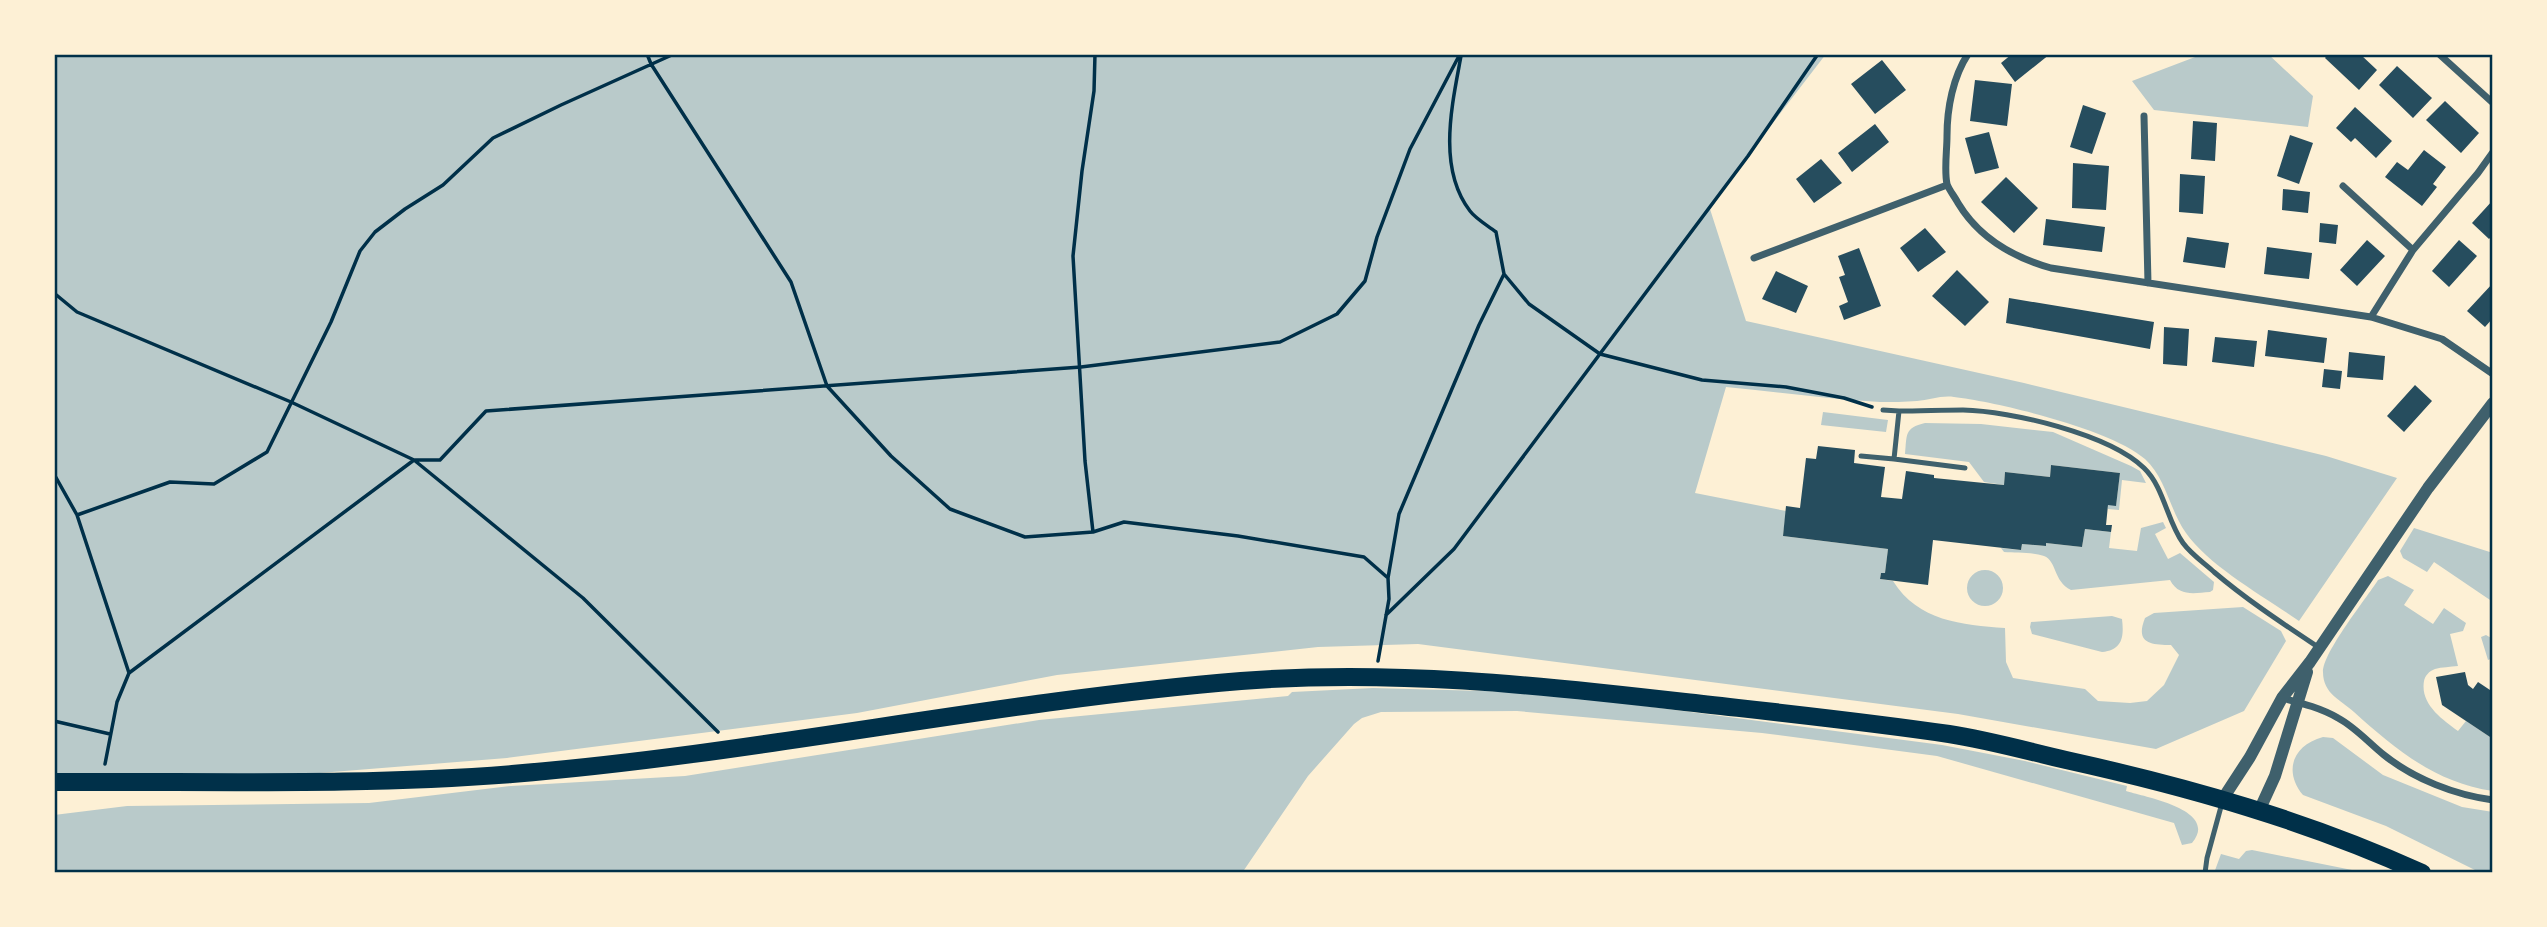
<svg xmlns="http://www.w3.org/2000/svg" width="2547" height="927" viewBox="0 0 2547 927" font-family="'Golos Text',sans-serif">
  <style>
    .green { fill: #b9caca }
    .building { fill: #264d5e }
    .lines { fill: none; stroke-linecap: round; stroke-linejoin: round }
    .path { stroke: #003049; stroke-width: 3.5 }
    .service { stroke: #3f606c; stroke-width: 5 }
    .minor { stroke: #3f606c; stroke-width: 7 }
    .tertiary { stroke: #3f606c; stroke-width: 12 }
    .trunk { stroke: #003049; stroke-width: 18 }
    .neatline { fill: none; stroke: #003049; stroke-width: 2.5 }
  </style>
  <rect width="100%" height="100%" fill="#fdf0d5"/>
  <path class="green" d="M54,54H1826L1709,206L1746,321L2024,383L2326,456L2397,478L2299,621C2265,597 2210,567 2186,533C2170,511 2166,478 2145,459C2113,430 1998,402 1954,397C1942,395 1929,400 1917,401C1905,402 1892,402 1880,402C1829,399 1777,392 1726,387L1695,493L1786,511L1783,536L1888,549L1885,573H1881L1880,579L1893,581C1918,621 1962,625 2005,628L2006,662L2013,678L2085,689L2098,701L2130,703L2147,701L2164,685L2179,655L2171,645C2150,645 2135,643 2145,618L2154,613L2243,607L2281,631L2286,641L2244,711L2156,749L1958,714L1418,644L1318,647L1057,675L857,713L507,758L219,781L54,782Z
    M2203,54H2268L2313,96L2308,127L2154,110L2132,81Z
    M1823,412L1888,420L1886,432L1821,425Z
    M1925,423L1981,424L2053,432L2131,466L2140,471L2146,483L2122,480L2119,510L2108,509V505H2116L2120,473L2051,465L2050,477L2005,472L2004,485L1984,482L1969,462L1905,454C1907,435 1904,428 1925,423Z
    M2163,522L2166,528L2155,534L2168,559L2180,553L2214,582L2213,590L2210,592C2194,593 2179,597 2170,580L2071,590C2053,581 2057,561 2044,556C2033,552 2016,553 2004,552L2001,548L2021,550L2022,544L2045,546L2046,543L2082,547L2085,529L2111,532L2109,548L2137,551L2141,528Z
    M2414,528L2493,553V602L2434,562L2427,572L2403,558L2400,551Z
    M1967 588a18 18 0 1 1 36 0a18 18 0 1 1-36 0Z
    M2388,576L2414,590L2404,605L2433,624L2444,608L2466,623L2463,631L2450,634L2458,666C2450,667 2442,667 2435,669C2429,671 2425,676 2424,681C2420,704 2442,719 2458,731L2466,721L2493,739V791C2436,783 2395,749 2354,712C2341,700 2323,694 2323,672C2323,652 2366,599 2378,580Z
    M2112,616L2122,619C2124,636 2123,650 2102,652L2032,634L2030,627L2031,622Z
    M2486,635L2493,639V658L2488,660L2481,637Z
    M1373,688L1522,692L1614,702L1942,745L2025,761L2127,786L2126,791C2145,797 2220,810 2192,843L2182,845L2174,823L1937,756L1762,733L1517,711L1381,712L1362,718L1354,724L1308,776L1242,873H54V815L127,806L369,803L511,786L685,776L1039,720L1288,696L1292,692Z
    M2323,737L2333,738L2383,775L2462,807L2493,812V873H2481L2386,826L2303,795C2283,771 2293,745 2323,737Z
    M2252,850L2357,871L2363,873H2214L2221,854L2239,859L2246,851Z"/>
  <path class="building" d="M2012,54H2050L2015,82L2001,63Z
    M2328,54H2360L2377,70L2359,90L2325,58Z
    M1882,60L1906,90L1875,114L1851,84Z
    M2397,66L2432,98L2413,118L2379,85Z
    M1975,80L2012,84L2007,126L1970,121Z
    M2445,101L2479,133L2461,153L2426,120Z
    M2083,105L2106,113L2092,154L2070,147Z
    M2355,107L2392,141L2376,158L2355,138L2351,142L2336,128Z
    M2193,121L2217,123L2215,161L2191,159Z
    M1875,124L1889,142L1852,172L1838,153Z
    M1989,132L1999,168L1975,174L1965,138Z
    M2290,135L2313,143L2299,184L2277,176Z
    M2424,150L2446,167L2433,184L2437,187L2422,206L2385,177L2397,162L2408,170Z
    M1821,159L1842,183L1814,203L1796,179Z
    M2073,163L2109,166L2106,210L2072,208Z
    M2180,174L2205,176L2203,214L2179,212Z
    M2006,177L2038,208L2014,233L1981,202Z
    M2283,189L2310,192L2308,213L2282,210Z
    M2493,200V235L2489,239L2472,223Z
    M2046,219L2105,227L2102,252L2043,245Z
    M2320,223L2338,225L2336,244L2319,242Z
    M1925,228L1946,252L1918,272L1900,248Z
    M2187,237L2229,243L2225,268L2183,262Z
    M2367,240L2385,256L2357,286L2340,270Z
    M2459,240L2477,256L2449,287L2432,271Z
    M2267,247L2312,253L2309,279L2264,274Z
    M1859,248L1881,306L1844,320L1839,306L1848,302L1839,277L1845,275L1838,256Z
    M1957,270L1989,302L1965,326L1932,296Z
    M1776,271L1808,286L1796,313L1762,299Z
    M2493,283V318L2485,327L2467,311Z
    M2009,298L2154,322L2150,349L2006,323Z
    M2164,327L2189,329L2187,366L2163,364Z
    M2268,330L2327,338L2324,363L2265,356Z
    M2215,337L2257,341L2254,367L2212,362Z
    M2349,352L2385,356L2383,380L2347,377Z
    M2324,369L2342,371L2340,389L2322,387Z
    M2415,385L2432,401L2404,432L2387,416Z
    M1818,446L1855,450L1854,463L1885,467L1881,497L1902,499L1906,471L1934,475V478L2004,485L2005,472L2050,477L2051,465L2120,473L2116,506L2108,505L2106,525H2112L2111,532L2085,529L2082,547L2046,543V546L2022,544L2021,550L1933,540L1928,585L1880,579L1881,573H1885L1888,549L1783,536L1786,506L1800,508L1806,458L1816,459Z
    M2465,672L2468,685L2473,689L2478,682L2490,690L2493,686V739L2442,705L2436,677Z"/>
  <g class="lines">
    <path class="path" d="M647,54L651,64L791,282L827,386L891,456L950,509L1025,537L1093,532L1124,522L1238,536L1364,557L1388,578
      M1461,56C1452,105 1437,168 1470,211C1476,219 1487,225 1496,232L1504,274L1529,304L1600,354L1702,380L1786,387L1844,398L1872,407
      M54,293L77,312L291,402L414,460L583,598L718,732
      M54,474L77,515L170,482L214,484L267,452L331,322L360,251L375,232L405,209L443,185L493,138L561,105L674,54
      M77,515L129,673L117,702L105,764
      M1093,532L1085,461L1073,256L1082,171L1094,91L1095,54
      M1386,615L1454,549L1748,156L1818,54
      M1378,661L1389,599L1388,578L1399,514L1479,325L1504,274
      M129,673L414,460H440L486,411L1081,367L1280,342L1337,314L1365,281L1377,237L1410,149L1460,54
      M54,721L110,734"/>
    <path class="service" d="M1883,410L1899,411
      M1861,456L1894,459
      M1965,468L1894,459L1899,411C1920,411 1942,410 1963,410C2011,411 2109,434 2144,468C2164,487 2167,521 2183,543C2191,554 2204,563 2214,572C2247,600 2282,623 2318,647
      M2205,873L2207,858L2222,803"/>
    <path class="minor" d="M1968,54C1953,77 1947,108 1947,136C1947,151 1944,170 1947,184C1949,190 1955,197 1958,203C1979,238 2012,257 2051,268L2371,317L2442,339L2493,374
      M2439,54L2493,103
      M2144,116L2148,283
      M2343,186L2413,250
      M1754,258L1947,185
      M2371,317L2413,250L2478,173L2493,152
      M2282,698C2301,703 2321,708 2338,718C2355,727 2369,743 2384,755C2414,779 2455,795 2493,800"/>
    <path class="tertiary" d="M2222,800L2250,757L2282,698L2310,662L2428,488L2493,403
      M2259,811L2275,776L2307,672"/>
    <path class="trunk" d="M54,782C207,781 360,786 512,774C756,754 996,701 1241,681C1389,669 1538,685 1685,702C1773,712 1861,721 1949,734C1988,740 2027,751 2066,760C2188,787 2308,821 2422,873"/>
  </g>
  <rect width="2547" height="927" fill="none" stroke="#fdf0d5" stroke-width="112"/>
  <rect x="56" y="56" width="2435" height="815" class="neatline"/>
</svg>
